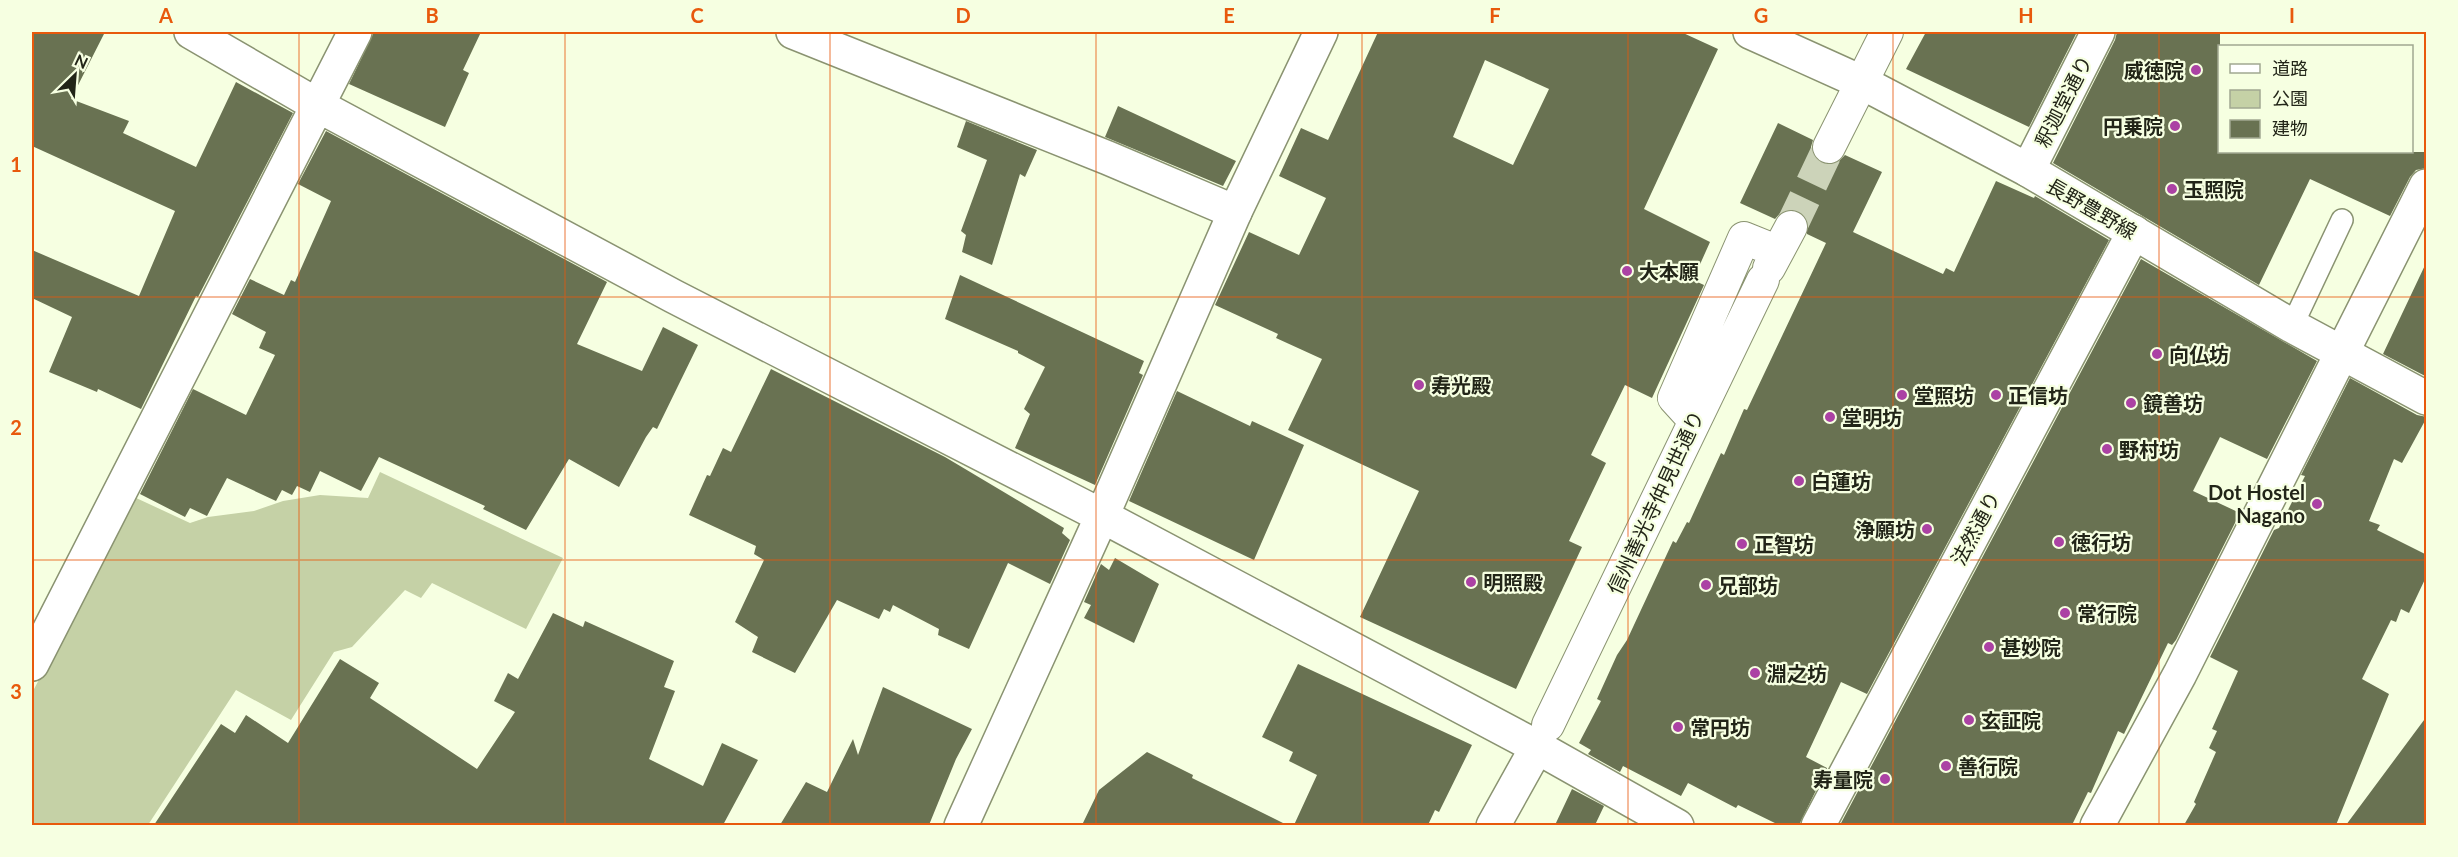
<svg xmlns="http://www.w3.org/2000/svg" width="2458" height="857" viewBox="0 0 2458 857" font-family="Lato,'Noto Sans JP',sans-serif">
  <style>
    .green { fill: #c5d1a6 }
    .building { fill: #697252; fill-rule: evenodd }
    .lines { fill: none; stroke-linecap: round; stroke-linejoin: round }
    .pedestrian-tunnel { stroke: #ccd3b9; stroke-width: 32; stroke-dasharray: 32 16; stroke-linecap: butt }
    .service-casing { stroke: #8a9371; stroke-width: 24 }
    .pedestrian-casing { stroke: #8a9371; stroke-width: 34 }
    .minor-casing { stroke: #8a9371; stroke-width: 36 }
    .tertiary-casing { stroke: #8a9371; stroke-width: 36 }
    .secondary-casing { stroke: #8a9371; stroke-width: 36 }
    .service { stroke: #fff; stroke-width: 21 }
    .pedestrian { stroke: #fff; stroke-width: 32 }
    .minor { stroke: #fff; stroke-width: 33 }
    .tertiary { stroke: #fff; stroke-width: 33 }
    .secondary { stroke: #fff; stroke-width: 33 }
    .grid { fill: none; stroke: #e8590c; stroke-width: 1.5; stroke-opacity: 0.55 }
    .poi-dot { fill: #ab42a4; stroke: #f6ffe1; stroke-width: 2 }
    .labels { text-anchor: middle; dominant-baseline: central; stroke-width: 4.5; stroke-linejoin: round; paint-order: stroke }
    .poi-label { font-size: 20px; font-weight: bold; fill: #222518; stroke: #f6ffe1; text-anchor: start }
    .street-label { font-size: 20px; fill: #222518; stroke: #f6ffe1 }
    .neatline { fill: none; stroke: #e8590c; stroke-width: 2 }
    .grid-label { font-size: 20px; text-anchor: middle; font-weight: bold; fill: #e8590c }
  </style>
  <rect width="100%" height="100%" fill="#f6ffe1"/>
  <path class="green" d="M380,472L563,558L526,629L432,583L421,598L405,590L352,647L334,652L291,720L236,690L148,825H32V693L134,497L190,523L208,517L254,511L283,501L320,495L368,498Z"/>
  <path class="building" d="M32,32H105L71,99L129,121L123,133L196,167L236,82L293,113L198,297L196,296L141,409L98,389L97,392L49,372L72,317L32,298V250L139,296L175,211L32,146Z
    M374,32H481L463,70L469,73L445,127L349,84Z
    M1378,32H1681L1718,49L1644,209L1710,242L1693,280L1704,285L1652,398L1625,385L1591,455L1606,463L1569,541L1582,547L1516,689L1360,617L1419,491L1288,430L1322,359L1276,338L1278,334L1215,305L1249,232L1299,255L1326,198L1279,176L1301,128L1328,140ZM1485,60L1549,89L1513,165L1453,137Z
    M1926,32H2077L2029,127L1906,69Z
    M2117,32H2220V152H2427V168L2416,170L2410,177L2390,216L2310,179L2259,285L2053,163L2115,40Z
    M1118,106L1236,161L1223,186L1105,137Z
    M966,121L1037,150L1025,177L1020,174L992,265L962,252L966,235L961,231L987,160L957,147Z
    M1778,123L1813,140L1811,147L1814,156L1821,163L1831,165L1838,162L1845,155L1882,172L1853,232L1943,274L1946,268L1954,272L1996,181L2034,198L2035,196L2109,240L1867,694L1841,682L1806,757L1827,768L1799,825H1779L1738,805L1736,808L1688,783L1681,796L1623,766L1620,772L1588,754L1591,750L1579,743L1601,701L1597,699L1617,655L1627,640L1673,541L1676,543L1687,522L1689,523L1721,453L1724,455L1744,409L1747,410L1826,243L1807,234V218L1799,211L1790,209L1782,211L1775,219L1740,203Z
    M326,131L607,282L577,344L642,371L663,327L698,345L657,429L653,427L646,437L619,487L569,459L526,530L483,509L485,506L379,457L361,491L320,471L310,492L297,486L292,495L282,490L276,501L227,478L207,516L190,508L185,517L140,494L193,389L246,415L275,355L259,348L266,332L232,314L250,279L284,295L291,280L295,282L331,201L298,184Z
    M2141,259L2317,361L2267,459L2220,437L2193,491L2240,513L2176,640L2172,645L2168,643L2124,734L2118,731L2091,793L2088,792L2072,825H1840Z
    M2427,261V377L2383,354Z
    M960,275L1144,361L1139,373L1143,375L1095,485L1015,448L1030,414L1024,409L1045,367L1018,353V351L945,319Z
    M771,369L945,457L1064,528L1062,533L1070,540L1050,584L1008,563L969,649L938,635L939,629L893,605L890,612L884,609L879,619L837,600L795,673L752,652L758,637L735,622L764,560L754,554L756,546L689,515L707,475L710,476L723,448L731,452Z
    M2350,378L2417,415L2427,417L2402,463L2394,459L2369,521L2380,525L2377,530L2427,555V575L2409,613L2401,609L2396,622L2391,620L2362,679L2389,694L2336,825H2184L2196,804L2194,802L2216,752L2209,748L2217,731L2212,729L2238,671L2210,657L2274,530L2279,528L2305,476L2301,475Z
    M1177,391L1250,426L1252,421L1304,445L1254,560L1129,501Z
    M1115,558L1159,584L1134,643L1084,618L1091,605L1084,602L1101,564L1109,570Z
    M553,613L583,627L585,621L674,661L664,687L675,691L649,759L703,786L722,743L758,760L723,825H154L221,724L235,733L246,715L288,743L340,659L379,683L370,698L477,769L515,712L494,701L508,673L518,679Z
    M1298,664L1472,745L1439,812L1435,810L1428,825H1294L1317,775L1289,761L1293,752L1262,737Z
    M883,687L972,729L956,759L929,825H780L806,782L827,792L853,739L858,755Z
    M2427,716V825H2346Z
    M1147,752L1193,775L1192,778L1287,825H1082L1099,790Z
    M1572,789L1604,806L1595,825H1555Z"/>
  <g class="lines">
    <path class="pedestrian-tunnel" d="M1791,227L1829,147"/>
    <defs>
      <path id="service" d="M2292,326L2342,220"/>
      <path id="pedestrian" d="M1829,147L1887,32
        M1769,268L1791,227
        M1694,420L1674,398L1744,238L1776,251
        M1548,725L1763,280"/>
      <path id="minor" d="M191,32L317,105L673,296L1102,516L961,826
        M793,32L1108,158L1235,212
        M2028,170L2098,32
        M32,664L355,32
        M1537,747L1677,826
        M1818,826L2134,232
        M2097,826L2180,674L2426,186"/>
      <path id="tertiary" d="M1321,32L1235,212L1102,516L1537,747L1493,826"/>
      <path id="secondary" d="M1750,32L1861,82L2028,170L2292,326L2426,398"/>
    </defs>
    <use href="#service" class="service-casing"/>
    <use href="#pedestrian" class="pedestrian-casing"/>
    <use href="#minor" class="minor-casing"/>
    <use href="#tertiary" class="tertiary-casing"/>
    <use href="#secondary" class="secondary-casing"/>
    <use href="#service" class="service"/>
    <use href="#pedestrian" class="pedestrian"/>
    <use href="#minor" class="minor"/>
    <use href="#tertiary" class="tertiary"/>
    <use href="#secondary" class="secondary"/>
  </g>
  <path class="grid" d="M299,32V826M565,32V826M830,32V826M1096,32V826M1362,32V826M1628,32V826M1893,32V826M2159,32V826M32,297H2426M32,560H2426"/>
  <g class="poi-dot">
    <circle cx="2196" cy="70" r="6"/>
    <circle cx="2175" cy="126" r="6"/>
    <circle cx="2172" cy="189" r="6"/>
    <circle cx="1627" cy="271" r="6"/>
    <circle cx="2157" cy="354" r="6"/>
    <circle cx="1419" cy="385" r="6"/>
    <circle cx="1902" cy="395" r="6"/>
    <circle cx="1996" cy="395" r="6"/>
    <circle cx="2131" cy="403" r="6"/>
    <circle cx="1830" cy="417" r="6"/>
    <circle cx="2107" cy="449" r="6"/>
    <circle cx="1799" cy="481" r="6"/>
    <circle cx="2317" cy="504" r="6"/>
    <circle cx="1927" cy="529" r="6"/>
    <circle cx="2059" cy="542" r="6"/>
    <circle cx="1742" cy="544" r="6"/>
    <circle cx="1471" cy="582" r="6"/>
    <circle cx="1706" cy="585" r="6"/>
    <circle cx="2065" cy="613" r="6"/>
    <circle cx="1989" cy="647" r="6"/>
    <circle cx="1755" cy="673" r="6"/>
    <circle cx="1969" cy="720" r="6"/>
    <circle cx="1678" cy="727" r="6"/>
    <circle cx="1946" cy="766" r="6"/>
    <circle cx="1885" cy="779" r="6"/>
  </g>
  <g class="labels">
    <g class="poi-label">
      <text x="2184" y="70" text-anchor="end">威徳院</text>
      <text x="2163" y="126" text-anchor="end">円乗院</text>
      <text x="2184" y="189">玉照院</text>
      <text x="1639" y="271">大本願</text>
      <text x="2169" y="354">向仏坊</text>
      <text x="1431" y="385">寿光殿</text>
      <text x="1914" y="395">堂照坊</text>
      <text x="2008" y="395">正信坊</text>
      <text x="2143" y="403">鏡善坊</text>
      <text x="1842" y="417">堂明坊</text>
      <text x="2119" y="449">野村坊</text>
      <text x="1811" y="481">白蓮坊</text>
      <text x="2305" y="492" text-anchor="end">Dot Hostel<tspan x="2305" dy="23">Nagano</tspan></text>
      <text x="1915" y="529" text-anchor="end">浄願坊</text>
      <text x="2071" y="542">徳行坊</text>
      <text x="1754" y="544">正智坊</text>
      <text x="1483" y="582">明照殿</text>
      <text x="1718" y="585">兄部坊</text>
      <text x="2077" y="613">常行院</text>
      <text x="2001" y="647">甚妙院</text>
      <text x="1767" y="673">淵之坊</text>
      <text x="1981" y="720">玄証院</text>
      <text x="1690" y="727">常円坊</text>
      <text x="1958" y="766">善行院</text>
      <text x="1873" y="779" text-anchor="end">寿量院</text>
    </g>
    <g class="street-label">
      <text transform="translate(2063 101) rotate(-63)">釈迦堂通り</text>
      <text transform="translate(2092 208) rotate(30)">長野豊野線</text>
      <text transform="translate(1655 502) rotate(-65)">信州善光寺仲見世通り</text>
      <text transform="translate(1975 528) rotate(-62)">法然通り</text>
    </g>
  </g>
  <rect width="2458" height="857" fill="none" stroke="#f6ffe1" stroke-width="66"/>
  <rect x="2218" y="45" width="195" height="108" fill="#f6ffe1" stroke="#a1a891" stroke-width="1.5"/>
  <rect x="2230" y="64" width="30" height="9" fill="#ffffff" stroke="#a1a891" stroke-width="1.5"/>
  <text x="2272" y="75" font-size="18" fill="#222518">道路</text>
  <rect x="2230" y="90" width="30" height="18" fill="#c5d1a6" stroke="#a1a891" stroke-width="1.5"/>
  <text x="2272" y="105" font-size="18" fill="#222518">公園</text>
  <rect x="2230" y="120" width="30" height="18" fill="#697252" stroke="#a1a891" stroke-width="1.5"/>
  <text x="2272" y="135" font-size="18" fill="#222518">建物</text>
  <g transform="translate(75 75) rotate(25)" stroke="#f6ffe1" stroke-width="4.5" paint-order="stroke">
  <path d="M0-4.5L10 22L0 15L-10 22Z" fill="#222518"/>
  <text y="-9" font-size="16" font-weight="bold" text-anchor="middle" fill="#222518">N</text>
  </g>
  <rect x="33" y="33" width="2392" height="791" class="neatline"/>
  <g class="grid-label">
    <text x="166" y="23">A</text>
    <text x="432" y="23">B</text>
    <text x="697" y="23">C</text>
    <text x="963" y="23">D</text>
    <text x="1229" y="23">E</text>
    <text x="1495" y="23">F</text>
    <text x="1761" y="23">G</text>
    <text x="2026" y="23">H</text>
    <text x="2292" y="23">I</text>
    <text x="16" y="172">1</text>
    <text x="16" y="435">2</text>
    <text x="16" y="699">3</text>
  </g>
</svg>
